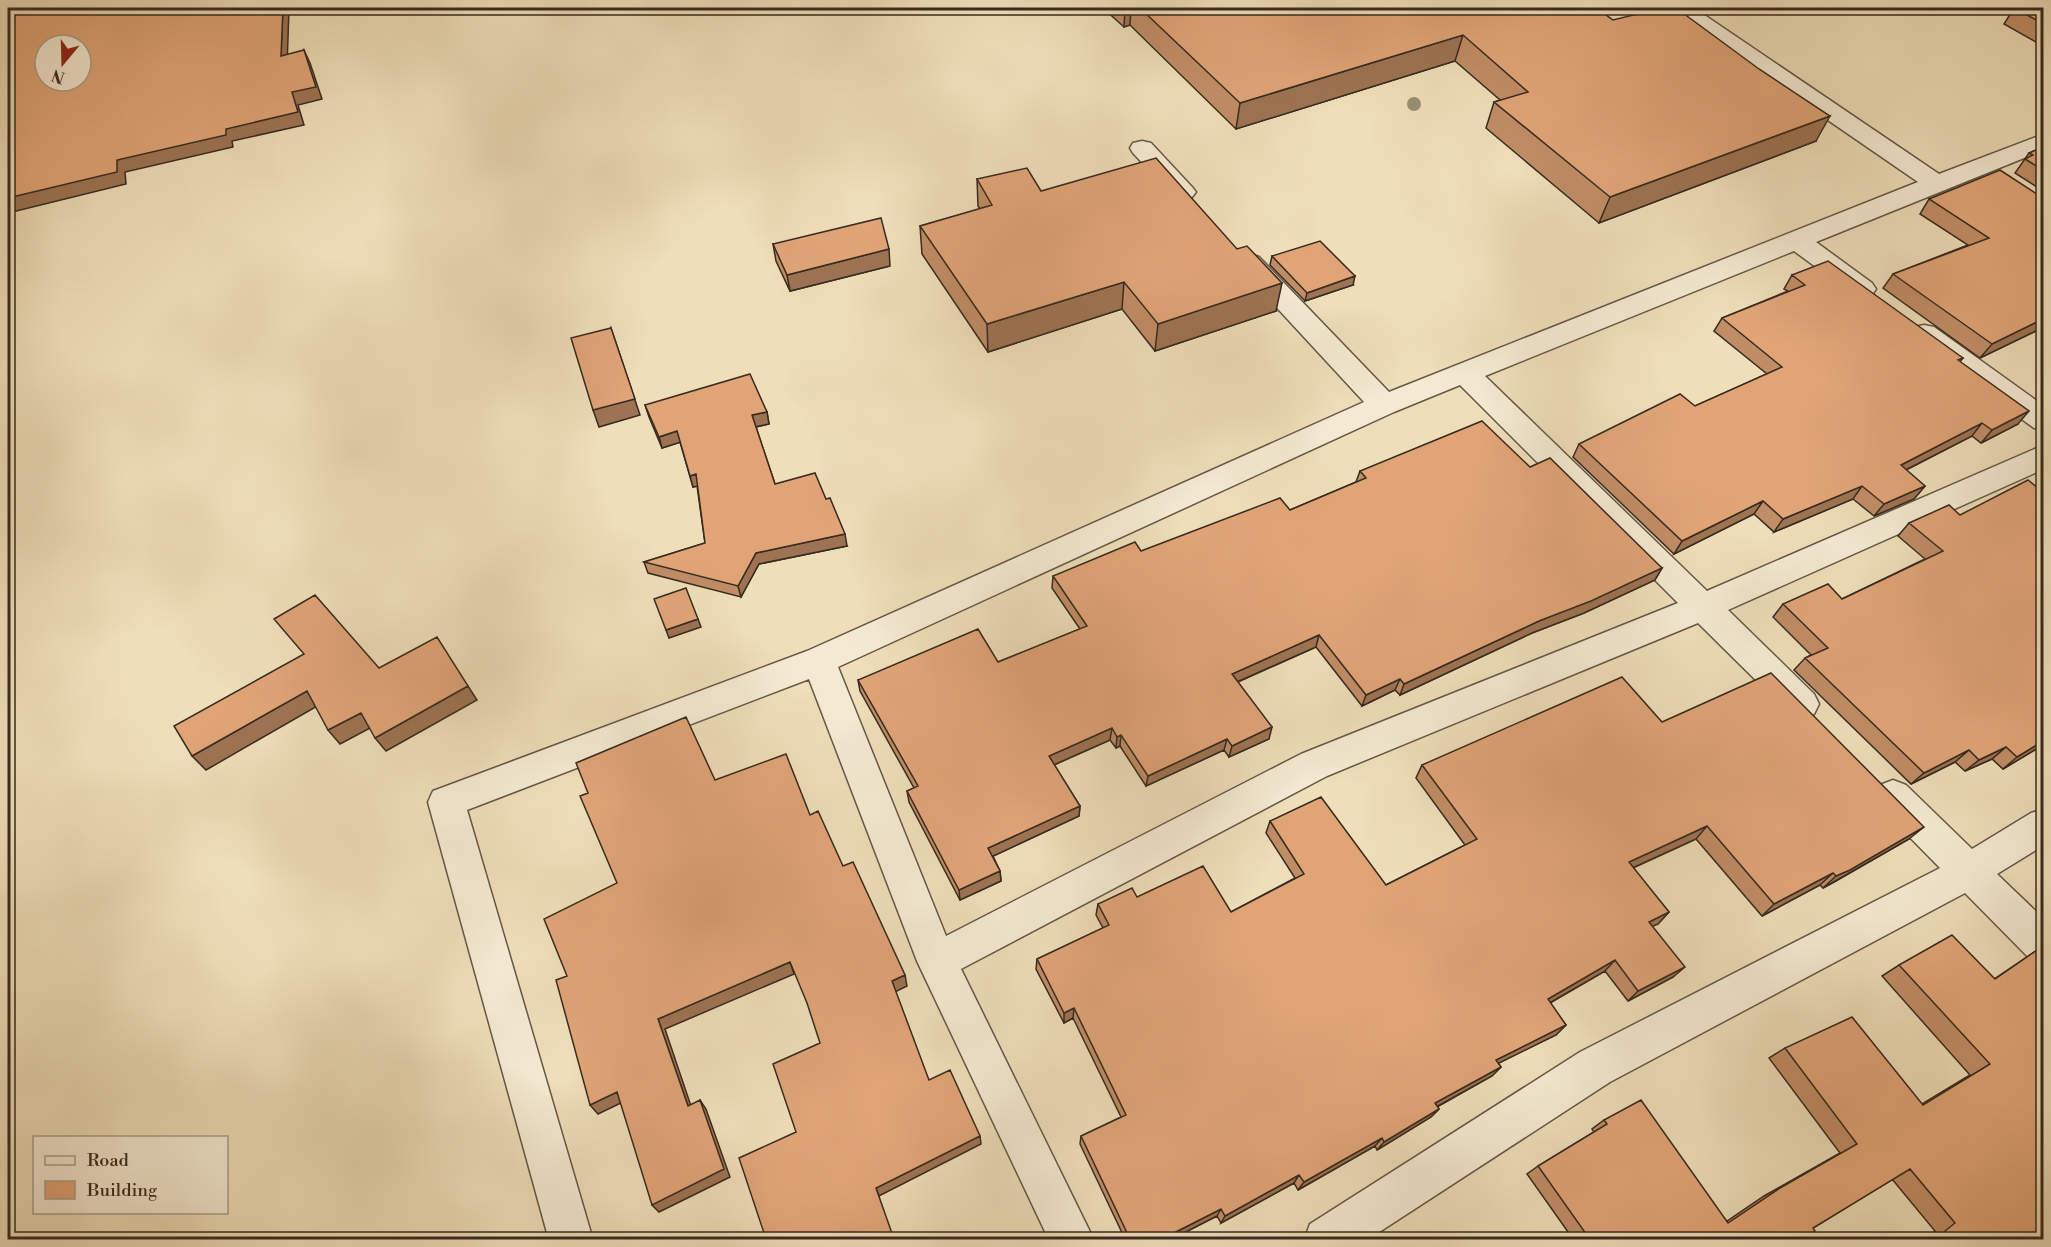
<svg xmlns="http://www.w3.org/2000/svg" width="2051" height="1247" viewBox="0 0 2051 1247" font-family="'Libre Bodoni',serif">
  <style>
    .lines { fill: none; stroke-linecap: round; stroke-linejoin: round }
    .minor-casing { stroke: #655746; stroke-width: 3 }
    .minor { fill: #f4ead2; fill-rule: evenodd }
    .tree { fill: #9a9074 }
    .wall { fill: #c18d66; stroke: #372a1f; stroke-width: 1.5 }
    .shaded-wall { fill: #9d7353; stroke: #372a1f; stroke-width: 1.5 }
    .building { fill: #e0a477; stroke: #372a1f; stroke-width: 1.5; fill-rule: evenodd }
  </style>
  <rect width="100%" height="100%" fill="#eedeb9"/>
  <filter id="stains"><feTurbulence type="fractalNoise" baseFrequency=".00333" numOctaves="4"/><feColorMatrix values="0 0 0 0 .2 0 0 0 0 .09 0 0 0 0 .02 0 0 0 .5 -.17"/></filter>
  <radialGradient id="worn" r=".72"><stop offset=".6" stop-color="#630" stop-opacity="0"/><stop offset="1" stop-color="#630" stop-opacity=".3"/></radialGradient>
  <g class="lines">
    <defs>
      <path id="minor" d="M1670,8H1694L1939,174L2044,134V150L1816,242L1872,283L1876,289L1872,295L1863,298L1854,295L1794,251L1485,376L1707,591L2044,445V469L1728,610L1814,694L1819,704L1814,714L1802,719L1790,714L1698,623L1327,776L961,969L1094,1240H1049L917,961L809,679L467,810L593,1240H549L428,802L433,791L807,651L1364,402L1241,269L1237,263L1241,257L1250,254L1259,257L1389,392L1918,182L1672,13ZM1460,385L1678,603L1301,754L946,936L838,667L1394,412Z
        M1142,141L1151,143L1192,187L1196,192L1192,197L1183,200L1174,197L1133,153L1130,148L1133,143Z
        M1924,325L1934,327L2044,406V431L2034,428L1914,341L1910,334L1914,327Z
        M1893,780L1906,785L1972,849L2031,813L2044,809V845L1997,874L2044,919V964L2030,959L1965,893L1610,1082L1367,1240H1304L1310,1224L1580,1052L1940,868L1880,807L1875,796L1880,785Z"/>
    </defs>
    <use href="#minor" class="minor-casing"/>
    <use href="#minor" class="minor"/>
  </g>
  <circle class="tree" cx="1414" cy="104" r="7"/>
  <path class="wall" d="M1103,8H1596L1613,20L1816,141L1599,223L1486,128L1494,102L1500,100L1455,61L1236,129L1130,25L1124,27Z
    M2014,8H2043V46L2004,24Z
    M2043,147V191L2015,173L2029,153Z
    M977,179L1041,191L1276,311L1155,351L1122,309L988,352L922,254L920,226L980,209L978,206Z
    M2043,198V331L2040,329L1980,358L1883,288L1893,274L1968,245L1920,214L1929,199Z
    M773,244L890,266L790,291L776,261Z
    M1272,256L1353,285L1305,301L1270,265Z
    M1792,275L1963,358L1960,362L2018,424L1981,443L1972,436L1906,470L1925,486L1914,499L1874,516L1853,499L1774,532L1754,514L1674,554L1573,457L1579,444L1695,406L1767,374L1714,331L1722,318L1788,291L1784,289Z
    M645,405L767,412L769,424L756,427L775,484L847,546L759,564L741,597L648,573L644,562L705,543L697,486L693,487L680,442L662,448L649,417Z
    M1530,467L1662,568L1655,580L1584,613L1532,633L1400,695L1395,690L1362,706L1316,647L1238,682L1269,739L1229,757L1224,750L1146,786L1120,746L1116,748L1110,740L1054,765L1080,806L1079,816L993,856L1000,871L1001,881L960,900L909,802L907,791L914,788L860,691L858,680L998,662L1080,629L1052,588L1053,576L1290,510L1356,482L1360,471Z
    M2043,492V745L2003,769L1992,759L1965,771L1955,762L1911,784L1794,670L1805,658L1811,655L1773,617L1783,604L1842,599L1925,559L1898,536L1909,523L1960,515Z
    M1662,722L1909,839L1836,881L1823,888L1820,885L1762,916L1696,839L1633,868L1669,912L1658,924L1652,926L1673,977L1628,1001L1605,971L1550,1003L1566,1025L1556,1035L1498,1063L1501,1067L1492,1076L1437,1107L1439,1109L1431,1117L1377,1150L1375,1146L1298,1190L1294,1183L1221,1223L1217,1216L1172,1239H1125L1080,1144L1081,1136L1121,1117L1073,1018L1064,1023L1036,969L1037,959L1103,928L1096,915L1098,904L1137,897L1231,912L1295,878L1266,833L1270,821L1386,885L1465,845L1416,778L1422,765Z
    M2043,946V1239H1926L1925,1238L1935,1231L1892,1179L1813,1228L1802,1239H1573L1527,1174L1538,1166L1594,1132L1592,1129L1604,1120L1727,1221L1764,1196L1840,1153L1769,1058L1785,1048L1922,1104L1970,1075L1882,976L1899,965L1994,979Z"/>
  <path class="shaded-wall" d="M283,8H289L287,68L281,56Z
    M1125,8H1131L1130,25L1124,27Z
    M1463,35L1455,61L1236,129L1240,103Z
    M304,50L310,63L322,99L298,105L304,125L232,141L233,147L125,172L126,184L8,213V198L117,160L226,129L292,92Z
    M1830,116L1816,141L1599,223L1610,197Z
    M889,249L890,266L790,291L787,275Z
    M1355,276L1353,285L1305,301L1307,293Z
    M1124,282L1122,309L988,352L987,324Z
    M1282,283L1276,311L1155,351L1158,324Z
    M2043,319V325L2040,329L1980,358L1992,344Z
    M611,328L640,415L599,427L593,410Z
    M2029,411L2018,424L1981,443L1992,430Z
    M767,412L769,424L755,427L752,415Z
    M1982,423L1972,436L1890,478L1901,465Z
    M677,431L681,442L662,448L659,437Z
    M696,474L699,486L693,487L690,476Z
    M1862,486L1853,499L1774,532L1783,519Z
    M1925,486L1914,499L1874,516L1884,504Z
    M1763,501L1754,514L1674,554L1682,541Z
    M845,534L847,546L759,564L741,597L738,586L756,553Z
    M1662,568L1655,580L1584,613L1532,633L1400,695L1404,684L1539,621Z
    M698,619L701,627L669,638L666,630Z
    M1319,635L1316,647L1230,685L1232,674Z
    M1400,679L1395,690L1362,706L1366,695Z
    M468,686L477,700L386,751L375,738Z
    M307,691L319,705L206,770L192,756Z
    M361,713L372,727L340,744L328,730Z
    M1272,727L1269,739L1229,757L1232,746Z
    M1112,728L1110,740L1049,767V756Z
    M1121,735L1120,746L1116,748L1117,737Z
    M1227,739L1224,750L1146,786L1148,776Z
    M2043,741V745L2003,769L2017,757Z
    M2006,747L1992,759L1965,771L1979,760Z
    M1969,750L1955,762L1911,784L1924,773Z
    M1080,806L1079,816L989,858L988,848Z
    M1707,826L1696,839L1619,874L1629,862Z
    M1924,827L1909,839L1823,888L1836,876Z
    M1000,871L1001,881L960,900L959,890Z
    M1833,873L1820,885L1762,916L1774,904Z
    M1669,912L1658,924L1638,933L1649,922Z
    M1615,960L1605,971L1539,1009L1548,999Z
    M790,962L794,974L665,1029L694,1115L688,1106L658,1019Z
    M1685,967L1673,977L1628,1001L1638,991Z
    M905,975L907,986L895,992L892,981Z
    M1074,1008L1073,1018L1064,1023V1013Z
    M1566,1025L1556,1035L1487,1069L1496,1060Z
    M1501,1067L1492,1076L1427,1112L1435,1103Z
    M617,1092L625,1101L598,1114L590,1105Z
    M700,1100L706,1109L730,1177L659,1212L652,1205Z
    M1439,1109L1431,1117L1377,1150L1384,1142Z
    M980,1136L981,1144L879,1196L876,1188Z
    M1382,1138L1375,1146L1298,1190L1304,1182Z
    M1299,1175L1294,1183L1221,1223L1225,1216Z
    M1221,1209L1217,1216L1172,1239H1162Z"/>
  <path class="building" d="M8,8H283L281,56L304,50L316,87L292,92L298,112L226,129V135L117,160V172L8,198ZM45,45H81V81H45Z
    M1140,8H1596L1613,20L1662,8H1676L1759,69L1830,116L1610,197L1494,102L1528,92L1463,35L1240,103Z
    M2015,8H2043V24Z
    M2043,147V170L2025,159L2033,155L2029,153Z
    M1156,158L1237,249L1247,246L1282,283L1158,324L1124,282L987,324L920,226L992,205L977,179L1027,168L1041,191Z
    M2000,170L2043,198V319L1992,344L1893,274L1989,238L1929,199Z
    M881,218L889,249L787,275L773,244Z
    M1320,241L1355,276L1307,293L1272,256Z
    M1828,261L1963,358L1958,360L2029,411L1992,430L1982,423L1901,465L1925,486L1884,504L1862,486L1783,519L1763,501L1682,541L1579,444L1680,394L1695,406L1782,367L1722,318L1805,285L1792,275Z
    M611,328L635,399L593,410L571,338Z
    M750,374L767,412L752,415L775,484L815,473L826,499L830,498L845,534L756,553L738,586L644,562L705,543L696,474L690,476L677,431L659,437L645,405Z
    M1482,421L1530,467L1550,458L1662,568L1591,601L1539,621L1404,684L1400,679L1366,695L1319,635L1232,674L1272,727L1232,746L1227,739L1148,776L1121,735L1117,737L1112,728L1049,756L1080,806L988,848L1000,871L959,890L907,791L918,786L858,680L978,629L998,662L1087,626L1053,576L1135,542L1141,551L1280,498L1290,510L1366,478L1360,471Z
    M2028,480L2043,492V741L2017,757L2006,747L1979,760L1969,750L1924,773L1805,658L1828,648L1783,604L1828,584L1842,599L1943,551L1909,523L1949,505L1960,515Z
    M686,588L698,619L666,630L654,599Z
    M315,595L379,668L437,637L468,686L375,738L361,713L328,730L307,691L192,756L174,726L304,654L274,619Z
    M1771,673L1924,827L1850,870L1836,876L1833,873L1774,904L1707,826L1629,862L1669,912L1649,922L1685,967L1638,991L1615,960L1548,999L1566,1025L1496,1060L1501,1067L1435,1103L1439,1109L1384,1142L1382,1138L1304,1182L1299,1175L1225,1216L1221,1209L1162,1239H1130L1081,1136L1126,1115L1074,1008L1064,1013L1037,959L1109,925L1098,904L1132,888L1137,897L1203,866L1231,912L1304,874L1270,821L1321,797L1386,885L1477,839L1422,765L1622,677L1662,722Z
    M686,717L715,780L786,754L810,815L818,811L843,866L853,862L905,975L892,981L929,1080L950,1070L980,1136L876,1188L894,1239H766L739,1158L796,1132L773,1064L820,1043L807,1003L790,962L658,1019L688,1106L700,1100L724,1169L652,1205L617,1092L590,1105L556,980L567,976L544,919L617,883L580,796L588,793L576,763Z
    M1952,935L1995,979L2043,946V1239H1943L1949,1236L1945,1231L1955,1223L1910,1169L1813,1228L1815,1231L1802,1239H1585L1589,1238L1538,1166L1607,1124L1604,1120L1641,1100L1728,1223L1780,1188L1857,1144L1785,1048L1852,1017L1923,1105L1990,1064L1899,965Z"/>
  <rect width="2051" height="1247" fill="none" stroke="#eedeb9" stroke-width="30"/>
  <rect x="9" y="9" width="2033" height="1229" fill="none" stroke="#372a1f" stroke-width="3"/>
  <rect x="15" y="15" width="2021" height="1217" fill="none" stroke="#372a1f" stroke-width="1.5"/>
  <rect x="33" y="1136" width="195" height="78" fill="#f4ead2" stroke="#a89d8a" stroke-width="1.5"/>
  <rect x="45" y="1156" width="30" height="9" fill="#f4ead2" stroke="#a89d8a" stroke-width="1.5"/>
  <text x="87" y="1166" font-size="18" fill="#372a1f">Road</text>
  <rect x="45" y="1181" width="30" height="18" fill="#e0a477" stroke="#a89d8a" stroke-width="1.5"/>
  <text x="87" y="1196" font-size="18" fill="#372a1f">Building</text>
  <g transform="translate(63 63) rotate(199)"><circle r="28" fill="#f4ead2" stroke="#a89d8a" stroke-width="1.5"/>
  <path d="M0-4.5L10 22L0 15L-10 22Z" fill="#8f2418"/>
  <text y="-9" font-size="16" font-weight="bold" text-anchor="middle" fill="#372a1f">N</text>
  </g>
  <rect width="100%" height="100%" filter="url(#stains)"/>
  <rect width="100%" height="100%" fill="url(#worn)"/>
</svg>
